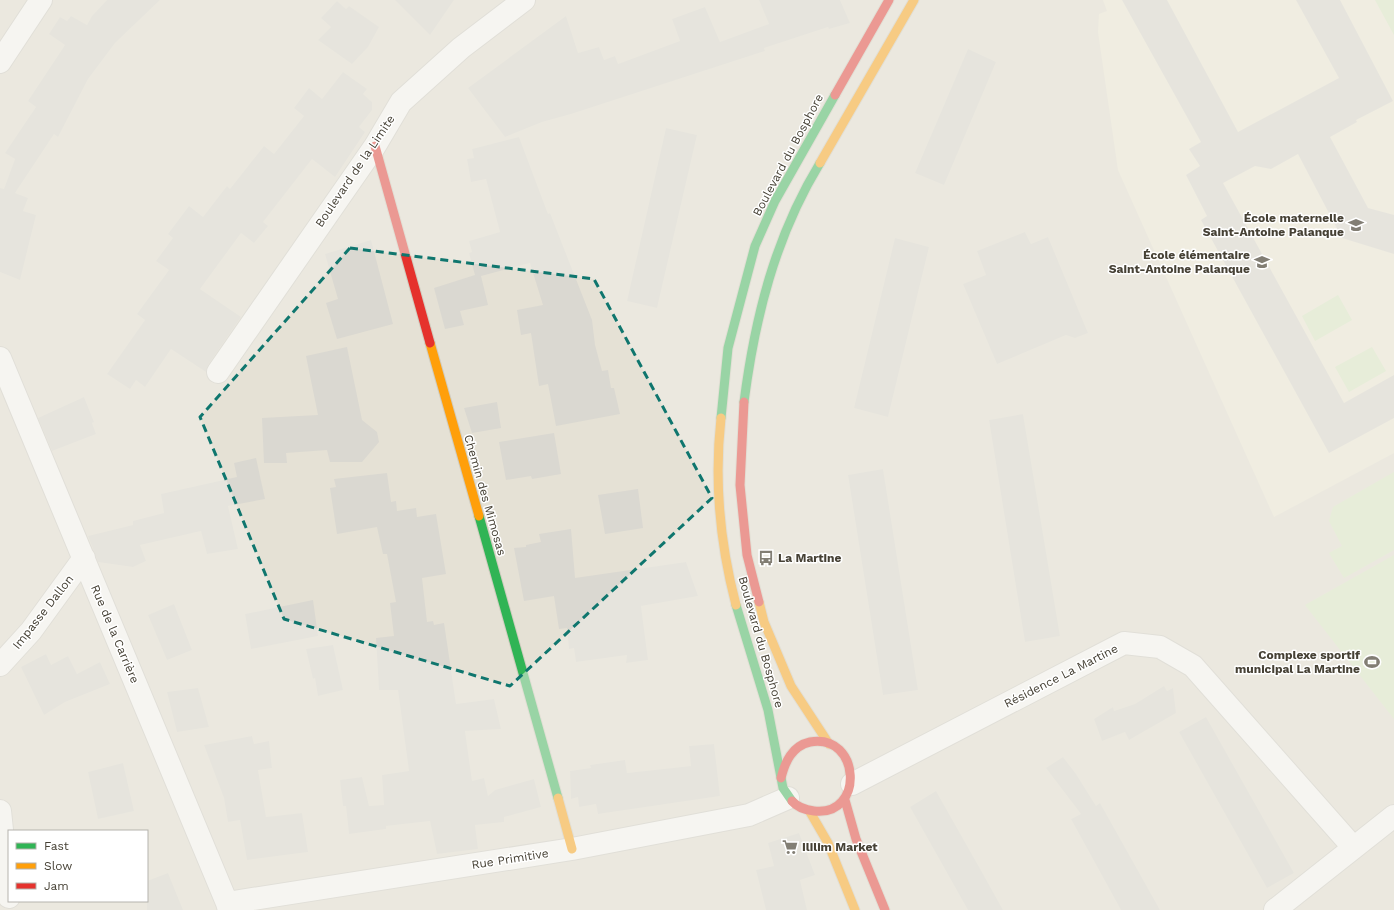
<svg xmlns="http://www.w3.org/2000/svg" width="1394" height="910" viewBox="0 0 1394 910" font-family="'Work Sans',sans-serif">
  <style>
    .residential { fill: #e5e1d5; fill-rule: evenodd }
    .education { fill: #efebda }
    .green { fill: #dbecc7 }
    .building { fill: #dad8d1 }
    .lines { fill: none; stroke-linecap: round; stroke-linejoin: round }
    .street-casing { stroke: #ceccc6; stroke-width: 24 }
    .fast-casing { stroke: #d0ccbf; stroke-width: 11 }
    .slow-casing { stroke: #d0ccbf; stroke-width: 11 }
    .jam-casing { stroke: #d0ccbf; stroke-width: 11 }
    .street { stroke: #fdfdfc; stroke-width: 22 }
    .fast { stroke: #30b455; stroke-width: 9 }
    .slow { stroke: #ff9f0a; stroke-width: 9 }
    .jam { stroke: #e5322d; stroke-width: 9 }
    .marked { fill: none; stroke: #0f766e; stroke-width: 3; stroke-dasharray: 8 5; stroke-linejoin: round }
    .labels { text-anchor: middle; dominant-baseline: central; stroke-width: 3; stroke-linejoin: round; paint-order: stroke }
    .street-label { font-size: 12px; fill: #464135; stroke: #fff }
    .poi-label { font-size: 12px; font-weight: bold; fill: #464135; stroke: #fff; text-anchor: end }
  </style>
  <rect width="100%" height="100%" fill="#f0efe8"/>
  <path class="residential" d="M0,0H1394V910H0ZM9,831H147V901H9Z"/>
  <path class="education" d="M1103,0H1394V453L1274,517L1118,170L1098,32L1099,14L1107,11Z"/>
  <path class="green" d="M1375,0H1394V35Z
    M1338,295L1352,320L1315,341L1302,316Z
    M1372,347L1386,371L1349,392L1335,367Z
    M1394,472V550L1344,578L1329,553L1342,546L1329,521L1333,507Z
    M1394,555V719L1305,605Z"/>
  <path class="building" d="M107,0H160L115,43L88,79L58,137L54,134L15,193L28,198L23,211L36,215L20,280L0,272V188L4,189L15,159L5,153L36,107L28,101L65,45L49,34L60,17L67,21L71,16L87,25L92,16Z
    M395,0H454L430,35Z
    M759,0H840L850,23L829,29L828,27L764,48L765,51L571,114L542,122L505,137L468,88L566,16L578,53L599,47L604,60L615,56L618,64L680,41L672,19L705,7L720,42L769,24Z
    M1122,0H1167L1238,132L1339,78L1296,0H1340L1393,101L1356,120L1357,122L1330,137L1368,208L1394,215V254L1342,238L1298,154L1271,169L1255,166L1223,183L1344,403L1394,375V418L1329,453L1201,220L1207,216L1186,175L1200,166L1189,149L1201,142Z
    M337,1L346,9L349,6L379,27L368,47L352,64L318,40L331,27L321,18Z
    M968,49L996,62L944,185L915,173Z
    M343,72L367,89L363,94L372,102V110L359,127L365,132L335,177L312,159L263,222L268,226L254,243L241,233L200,289L241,317L208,365L206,372L171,349L145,387L136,380L130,389L107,374L145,320L137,314L169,270L156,261L173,238L168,234L189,206L203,217L227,186L230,189L264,146L274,154L304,116L294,108L309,88L322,99Z
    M666,128L697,135L657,308L627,301Z
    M519,137L548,214L550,213L592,320L595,345L602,371L608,370L611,388H614L620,414L556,426L548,384L539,386L531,333L521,335L517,310L543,305L530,263L481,276L488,305L460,311L464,325L445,329L434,288L475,275L469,253L472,252L469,241L500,232L486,179L471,182L467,159L474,158L472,149Z
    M1025,232L1031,244L1048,237L1088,333L1075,338L1066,335L997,364L963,284L986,275L977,251Z
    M895,238L929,247L888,417L854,408Z
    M371,240L393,324L337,339L326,303L338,299L325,254Z
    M347,347L362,420L377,432L379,442L362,462H330L327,450L286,453L287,463H264L262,418L318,415L306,356Z
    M84,397L94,422L92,423L96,434L52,451L38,418Z
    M497,402L501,428L472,433L464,408Z
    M1023,414L1060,636L1025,642L989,420Z
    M554,433L561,474L532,479L531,476L506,480L499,442Z
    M256,458L265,499L228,506L238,549L207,554L201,531L140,545L146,561L133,567L98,562L88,536L133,525V521L164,513L161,494L237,477L234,463Z
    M883,469L918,690L883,695L848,475Z
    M387,473L391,502L396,501L397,511L416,508L417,517L436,514L446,574L422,578L427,622L433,621L434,625L444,623L456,704L494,699L501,729L465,731L472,781L484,778L488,796L495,790L534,779L541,807L504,817V822L475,825L478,849L437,854L430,821L386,826V829L349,834L346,806H343L340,780L362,777L369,806L384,805L382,775L409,771L398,690H379L376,638L394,636L390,603L396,602L387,554H383L377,527L337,534L330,488L336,487L334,479Z
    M638,489L643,528L605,534L598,495Z
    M571,529L575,578L686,562L698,596L641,606L648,660L626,663L627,655L576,662L574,648L569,649L567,628L559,629L554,596L524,601L514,548L526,547V545L541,542L539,534Z
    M313,600L318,636L251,649L245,614Z
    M174,604L192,650L167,660L148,615Z
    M333,645L343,690L318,696L315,678L313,679L306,649Z
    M46,654L51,665L68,656L77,674L100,662L110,684L65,702L44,715L21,667Z
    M1164,686L1167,691L1173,688L1176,713L1129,740L1125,732L1102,741L1094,719L1113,707L1114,711L1135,704Z
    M198,688L209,727L177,732L167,692Z
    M1206,717L1294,873L1267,888L1179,732Z
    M252,736L254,744L269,741L272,768L258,770L266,817L302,813L308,852L247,860L240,820L228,822L224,798L204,745Z
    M714,744L720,796L598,814L596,804L579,807L578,797L571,799L570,771L591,768L590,765L625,760L627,773L691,766L689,746Z
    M1063,757L1076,774L1096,806L1100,803L1160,910H1121L1071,819L1081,814L1046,768Z
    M123,763L134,811L98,819L88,772Z
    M936,791L983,874L1003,910H968L910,807Z
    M799,833L815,875L800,880L807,910H766L756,870L774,866L768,843Z
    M168,873L183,910H147V881Z"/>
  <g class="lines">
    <defs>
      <path id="street" d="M0,62L41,0
        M0,358L227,903L229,910
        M218,372L375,146L401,102L461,48L524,0
        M0,665L31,631L84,558
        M852,784L1124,643L1160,647L1193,666L1353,847
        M0,811L9,897
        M227,903L572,849L749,815L788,798
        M1275,910L1394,816"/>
      <path id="fast" d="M744,402C755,317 775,237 820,163
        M721,418L728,348L755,246L775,201L835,95
        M479,516L558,798
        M736,605L768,710L783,788L792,801"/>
      <path id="slow" d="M820,163L914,0
        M430,343L479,516
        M721,418C714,481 720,544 736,605
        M759,602L764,622L791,686L829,744
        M558,798L572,849
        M810,812L828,843L855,910"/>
      <path id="jam" d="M835,95L889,0
        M375,146L430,343
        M744,402L740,485L747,555L759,602
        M781,778C785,762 792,746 810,742C861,733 865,817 814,811C806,810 797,807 792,801
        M845,800L856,839L885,910"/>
    </defs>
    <use href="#street" class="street-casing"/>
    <use href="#fast" class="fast-casing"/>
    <use href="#slow" class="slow-casing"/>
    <use href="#jam" class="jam-casing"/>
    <use href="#street" class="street"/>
    <use href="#fast" class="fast"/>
    <use href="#slow" class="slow"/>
    <use href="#jam" class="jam"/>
  </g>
  <path d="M0 0H1394V910H0ZM350,248L594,279L712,498L510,686L284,619L200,417Z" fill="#f0efe8" fill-opacity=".55" fill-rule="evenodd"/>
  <path class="marked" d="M350,248L594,279L712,498L510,686L284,619L200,417Z"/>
  <defs>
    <symbol id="school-bare" viewBox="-9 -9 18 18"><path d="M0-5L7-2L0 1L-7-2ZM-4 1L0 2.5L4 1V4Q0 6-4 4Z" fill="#827e74" stroke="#fff" stroke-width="2.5" paint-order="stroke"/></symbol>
    <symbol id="bus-bare" viewBox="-9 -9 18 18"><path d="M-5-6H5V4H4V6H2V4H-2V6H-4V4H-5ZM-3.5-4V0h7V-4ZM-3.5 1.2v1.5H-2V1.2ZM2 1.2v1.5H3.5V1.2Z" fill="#827e74" stroke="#fff" stroke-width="2.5" paint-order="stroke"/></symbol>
    <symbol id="stadium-bare" viewBox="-9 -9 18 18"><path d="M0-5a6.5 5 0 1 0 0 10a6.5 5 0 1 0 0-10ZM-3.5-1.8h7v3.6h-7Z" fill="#827e74" stroke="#fff" stroke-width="2.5" paint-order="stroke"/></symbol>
    <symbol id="supermarket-bare" viewBox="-9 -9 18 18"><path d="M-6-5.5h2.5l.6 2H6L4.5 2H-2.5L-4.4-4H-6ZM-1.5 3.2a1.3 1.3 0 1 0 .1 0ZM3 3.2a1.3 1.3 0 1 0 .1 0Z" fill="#827e74" stroke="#fff" stroke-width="2.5" paint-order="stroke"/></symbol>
  </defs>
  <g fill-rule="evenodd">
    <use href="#school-bare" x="1345" y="214" width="22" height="22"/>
    <use href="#school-bare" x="1251" y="251" width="22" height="22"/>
    <use href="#bus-bare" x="755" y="547" width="22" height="22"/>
    <use href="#stadium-bare" x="1361" y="651" width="22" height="22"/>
    <use href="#supermarket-bare" x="779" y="836" width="22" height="22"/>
  </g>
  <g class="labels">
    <g class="street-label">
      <text transform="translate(788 155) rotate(-62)">Boulevard du Bosphore</text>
      <text transform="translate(355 171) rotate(-56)">Boulevard de la Limite</text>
      <text transform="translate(485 495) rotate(74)">Chemin des Mimosas</text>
      <text transform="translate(43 612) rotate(-52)">Impasse Dallon</text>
      <text transform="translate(115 634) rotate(67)">Rue de la Carrière</text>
      <text transform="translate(761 642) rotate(74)">Boulevard du Bosphore</text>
      <text transform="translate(1061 676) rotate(-27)">Résidence La Martine</text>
      <text transform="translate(510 859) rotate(-9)">Rue Primitive</text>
    </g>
    <g class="poi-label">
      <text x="1344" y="218">École maternelle<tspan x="1344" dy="14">Saint-Antoine Palanque</tspan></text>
      <text x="1250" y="255">École élémentaire<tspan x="1250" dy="14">Saint-Antoine Palanque</tspan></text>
      <text x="778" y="558" text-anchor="start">La Martine</text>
      <text x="1360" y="655">Complexe sportif<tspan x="1360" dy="14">municipal La Martine</tspan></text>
      <text x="802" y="847" text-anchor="start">Ililim Market</text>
    </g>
  </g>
  <rect x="8" y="830" width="140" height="72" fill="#ffffff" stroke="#b5b3ae"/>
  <rect x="16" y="843" width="20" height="6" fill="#30b455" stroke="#b5b3ae"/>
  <text x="44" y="850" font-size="12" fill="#464135">Fast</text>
  <rect x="16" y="863" width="20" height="6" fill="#ff9f0a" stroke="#b5b3ae"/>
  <text x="44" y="870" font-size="12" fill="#464135">Slow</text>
  <rect x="16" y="883" width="20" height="6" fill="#e5322d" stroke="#b5b3ae"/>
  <text x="44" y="890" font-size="12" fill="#464135">Jam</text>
</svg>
